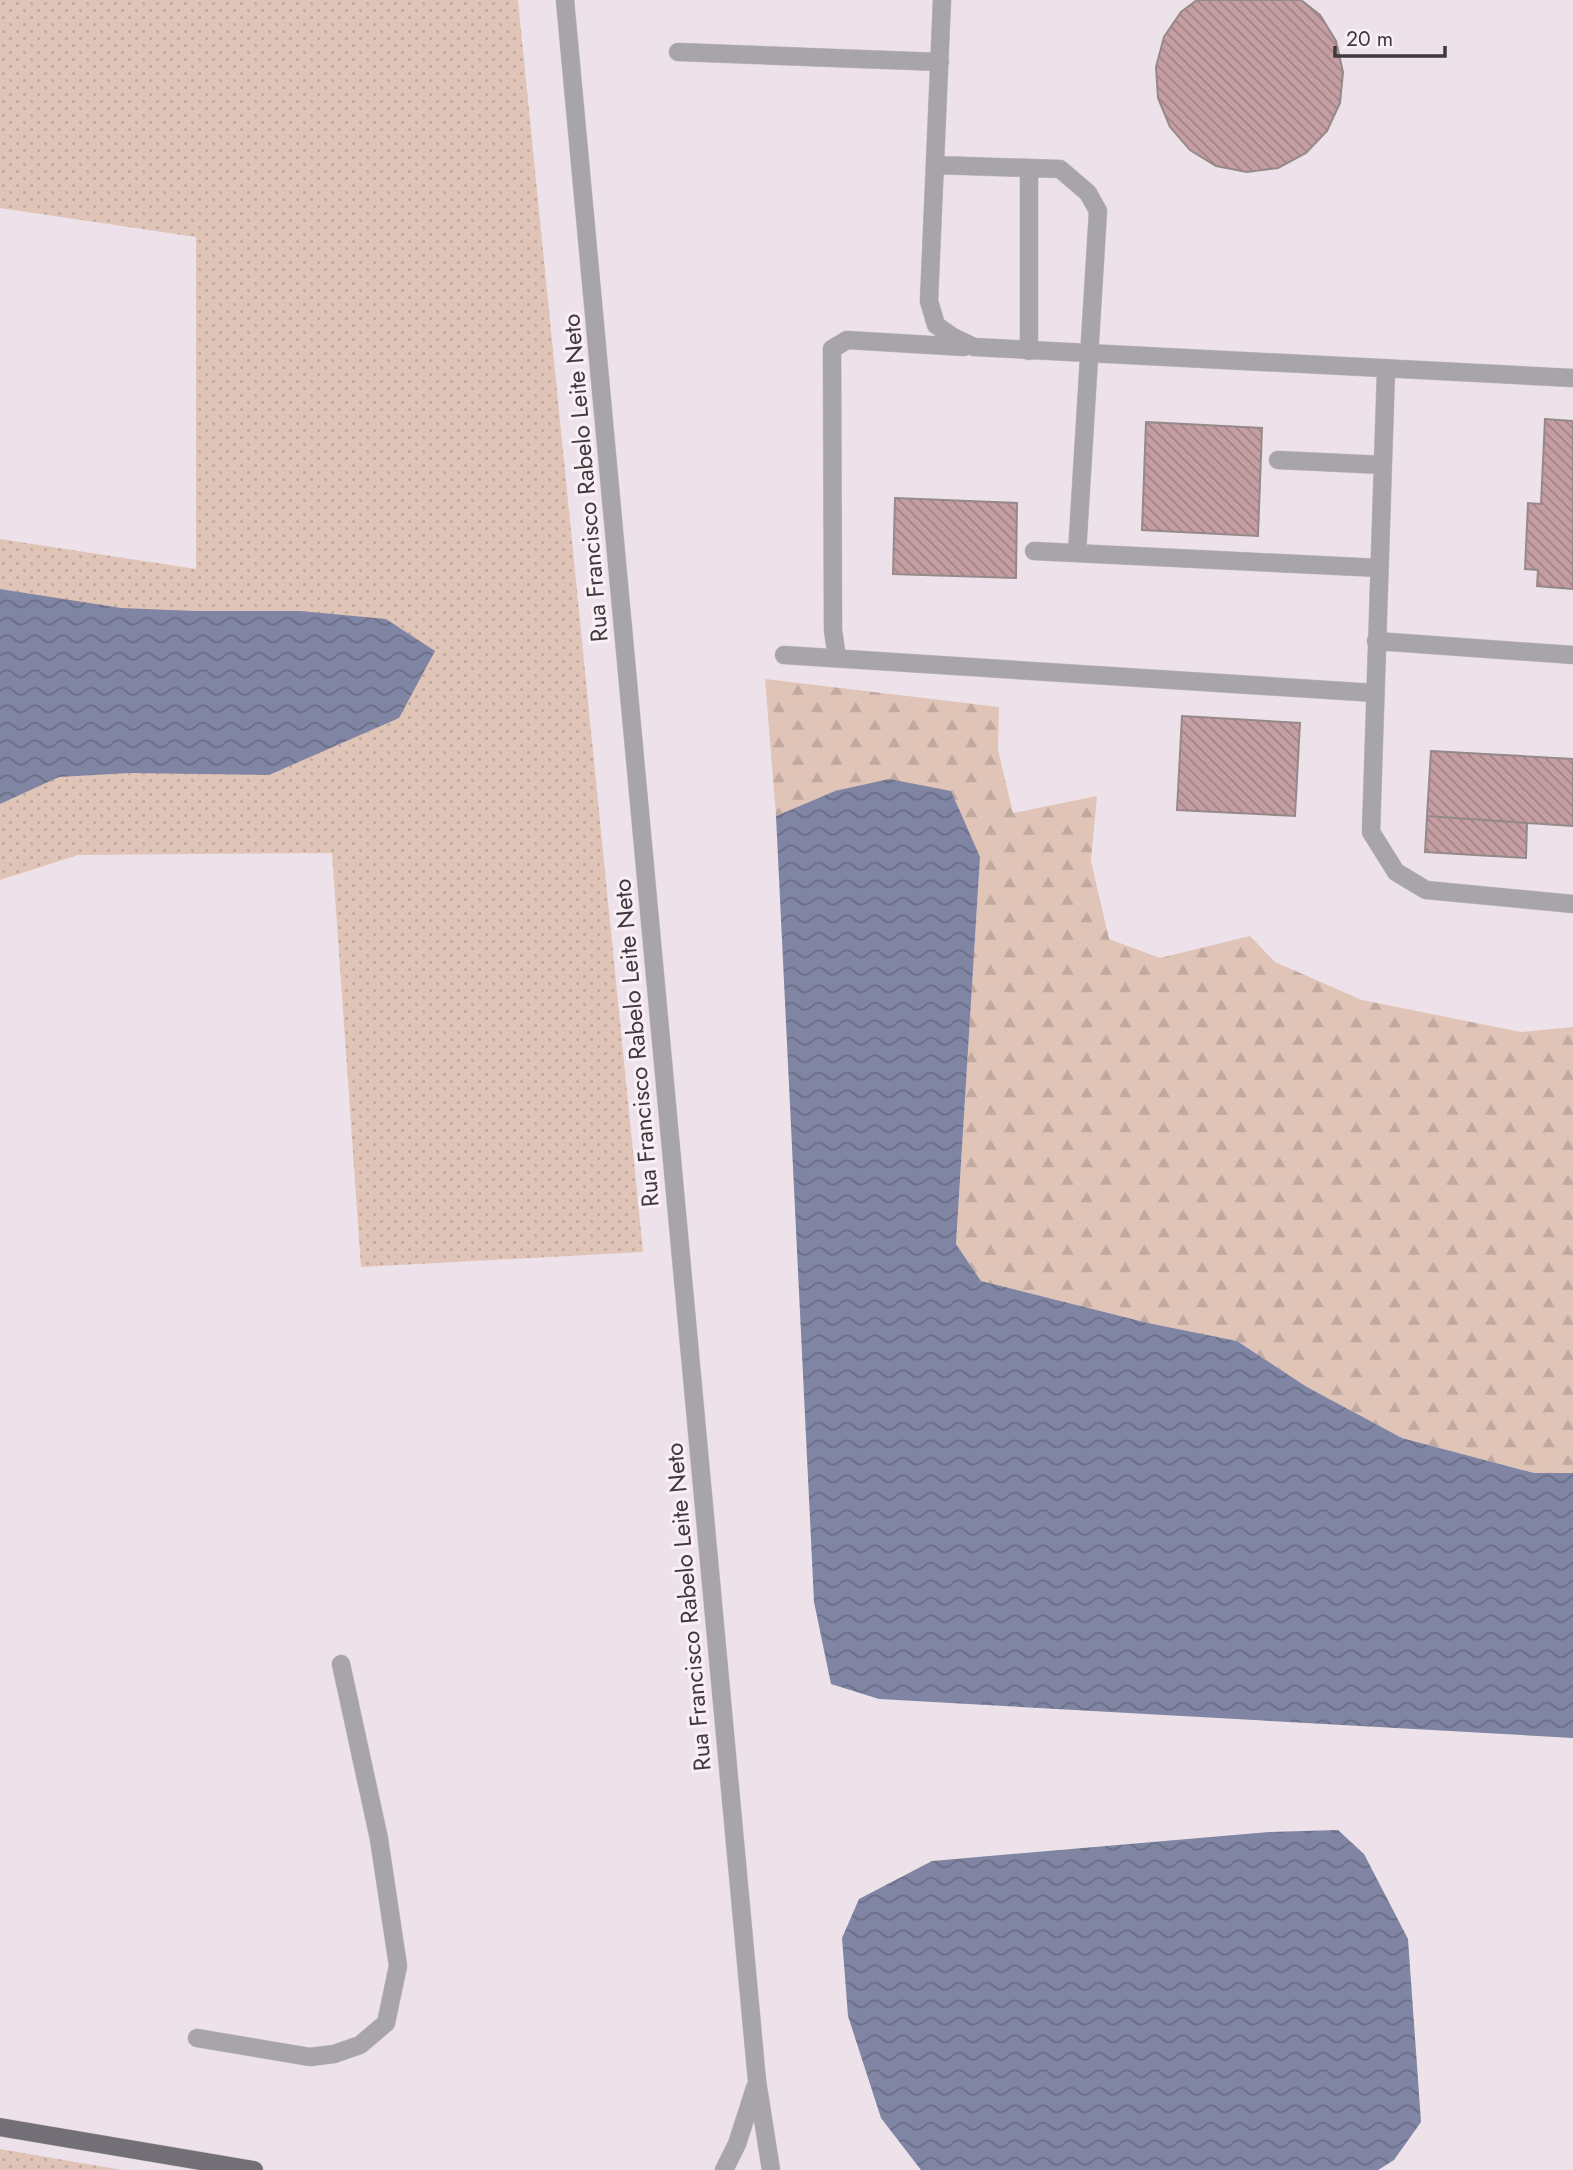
<svg xmlns="http://www.w3.org/2000/svg" width="1573" height="2170" viewBox="0 0 1573 2170" font-family="Jost,sans-serif">
  <style>
    .grass { fill: url(#grass-dots) }
    .forest { fill: url(#forest-firs) }
    .water { fill: url(#water-waves) }
    .building { fill: url(#building-back-hatch); stroke: #96898a; stroke-width: 2 }
    .lines { fill: none; stroke-linecap: round; stroke-linejoin: round }
    .service-casing { stroke: #cac0c6; stroke-width: 19 }
    .tertiary-casing { stroke: #cac0c6; stroke-width: 19 }
    .primary-casing { stroke: #cac0c6; stroke-width: 19 }
    .service { stroke: #a7a5a9; stroke-width: 18 }
    .tertiary { stroke: #a7a5a9; stroke-width: 18 }
    .primary { stroke: #736f77; stroke-width: 18 }
    .labels { text-anchor: middle; dominant-baseline: central; stroke-width: 6; stroke-linejoin: round; paint-order: stroke }
    .street-label { font-size: 24px; fill: #3e393c; stroke: #fbeff6 }
  </style>
  <defs>
    <pattern id="grass-dots" width="8" height="8" patternUnits="userSpaceOnUse" patternTransform="scale(1.75)"><rect width="8" height="8" fill="#e0c4b8"/><path d="M2 2h.1M6 6h.1" fill="none" stroke="#c1a99f" stroke-width="1.8" stroke-linecap="round"/></pattern>
    <pattern id="forest-firs" width="22" height="20" patternUnits="userSpaceOnUse" patternTransform="scale(1.75)"><rect width="22" height="20" fill="#e0c4b8"/><path d="M5 1l3.5 6h-7zM16 11l3.5 6h-7z" fill="#c1a99f"/></pattern>
    <pattern id="water-waves" width="16" height="10" patternUnits="userSpaceOnUse" patternTransform="scale(1.75)"><rect width="16" height="10" fill="#8085a3"/><path d="M0 5q4-4 8 0t8 0" fill="none" stroke="#6a6e86"/></pattern>
    <pattern id="building-back-hatch" width="6" height="6" patternUnits="userSpaceOnUse" patternTransform="scale(1.75)"><rect width="6" height="6" fill="#c49ea2"/><path d="M-1 5l2 2M0 0l6 6M5-1l2 2" fill="none" stroke="#a18285"/></pattern>
  </defs>
  <rect width="100%" height="100%" fill="#ede2e9"/>
  <path class="grass" d="M0,0H518L643,1252L361,1267L332,853L78,855L0,880V539L196,569V237L0,208Z
    M0,2149L122,2170H0Z"/>
  <path class="forest" d="M765,679L999,707L998,750L1013,813L1097,796L1091,861L1109,939L1160,958L1250,936L1275,962L1362,1000L1521,1032L1573,1027V1473H1534L1402,1438L1307,1387L1237,1341L1148,1323L981,1281L956,1244L980,857L835,791L776,816Z"/>
  <path class="water" d="M0,589L121,608L196,611H300L386,619L435,651L399,718L269,775L129,773L59,777L0,804Z
    M889,779L951,791L980,857L956,1244L981,1281L1148,1323L1237,1341L1307,1387L1402,1438L1534,1473H1573V1738L879,1699L831,1684L814,1602L776,816L835,791Z
    M1338,1830L1364,1854L1408,1939L1421,2122L1394,2160L1378,2170H921L881,2118L848,2016L842,1938L859,1899L932,1861L1269,1832Z"/>
  <path class="building" d="M1197,0H1301L1320,15L1336,41L1343,72L1340,103L1327,131L1306,153L1278,168L1247,172L1216,166L1190,150L1170,127L1158,98L1156,67L1164,37L1181,12Z
    M1545,419L1573,421V589L1537,586L1538,570L1525,569L1528,503L1541,504Z
    M1146,422L1262,428L1258,536L1142,530Z
    M895,498L1017,503L1016,578L893,574Z
    M1182,716L1300,723L1295,816L1177,810Z
    M1431,751L1573,759V826L1427,816Z
    M1427,816L1527,823L1526,858L1425,852Z"/>
  <g class="lines">
    <defs>
      <path id="service" d="M942,0L929,301L936,325L953,337L974,347L1573,378
        M678,52L940,62
        M935,165L1060,169L1088,193L1098,211L1077,553
        M1029,351V168
        M1386,370L1371,832L1396,872L1426,890L1573,904
        M1278,460L1383,465
        M1034,551L1379,568
        M1376,641L1573,655
        M784,655L1375,693
        M837,658L833,630L832,349L847,340L964,347
        M197,2038L310,2057L334,2054L360,2045L386,2023L398,1966L379,1839L341,1664"/>
      <path id="tertiary" d="M565,0L757,2081L771,2170
        M724,2170L737,2144L755,2088"/>
      <path id="primary" d="M0,2127L254,2170"/>
    </defs>
    <use href="#service" class="service-casing"/>
    <use href="#tertiary" class="tertiary-casing"/>
    <use href="#primary" class="primary-casing"/>
    <use href="#service" class="service"/>
    <use href="#tertiary" class="tertiary"/>
    <use href="#primary" class="primary"/>
  </g>
  <g class="labels">
    <g class="street-label">
      <text transform="translate(585 478) rotate(-95)">Rua Francisco Rabelo Leite Neto</text>
      <text transform="translate(636 1043) rotate(-95)">Rua Francisco Rabelo Leite Neto</text>
      <text transform="translate(688 1607) rotate(-95)">Rua Francisco Rabelo Leite Neto</text>
    </g>
  </g>
  <path d="M1335 46v10h110v-10" fill="none" stroke="#3e393c" stroke-width="3.5"/>
  <text x="1346" y="46" font-size="21" fill="#3e393c" stroke="#fbeff6" stroke-width="5" paint-order="stroke">20 m</text>
</svg>
